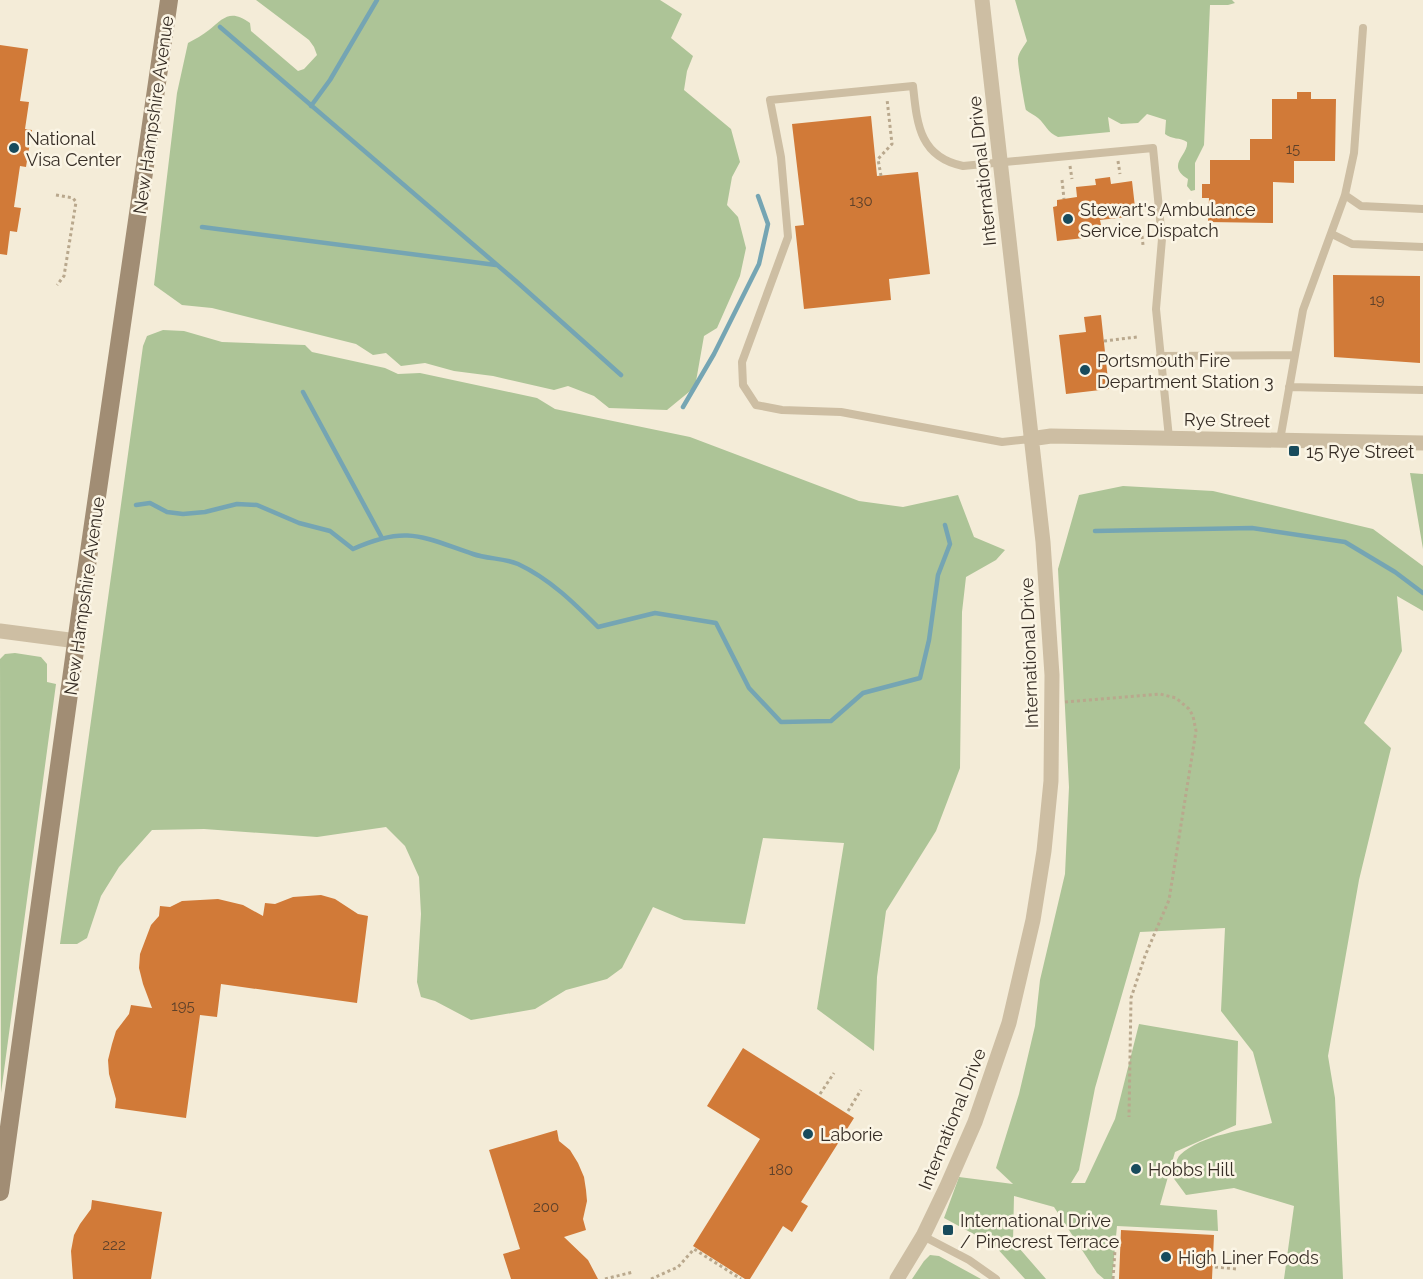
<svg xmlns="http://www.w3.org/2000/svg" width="1423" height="1279" viewBox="0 0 1423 1279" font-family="Raleway,sans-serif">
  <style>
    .green { fill: #adc497 }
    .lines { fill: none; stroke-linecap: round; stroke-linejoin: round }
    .stream { stroke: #75a5b3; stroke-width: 4.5 }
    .building { fill: #d17a38 }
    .path { stroke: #b9a88d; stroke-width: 3; stroke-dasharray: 3 3; stroke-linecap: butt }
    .lane { stroke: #cdbea3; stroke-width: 8 }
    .street { stroke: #cdbea3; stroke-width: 15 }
    .secondary { stroke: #a18d74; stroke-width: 18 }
    .poi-dot { fill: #184b5c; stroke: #fbf5e5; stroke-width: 2 }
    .labels { text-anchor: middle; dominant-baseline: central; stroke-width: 5; stroke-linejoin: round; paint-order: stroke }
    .number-label { font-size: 15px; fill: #5e412a }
    .street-label { font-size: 18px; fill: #372e26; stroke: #fbf5e5 }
    .poi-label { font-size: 18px; fill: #372e26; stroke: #fbf5e5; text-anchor: start }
  </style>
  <rect width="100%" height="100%" fill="#f4ecd8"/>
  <path class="green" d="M256,0H660L682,14L671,38L693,56L687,71L684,90L731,129L740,162L732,177L727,205L738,217L746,248L740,276L717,328L704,336L695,387L667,410L609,408L594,396L568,386L554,390L493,376L454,371L425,363L401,366L386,353L373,355L356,344L212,308L182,305L154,285L177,93L188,43C195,39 203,35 209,30C224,17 231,9 250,23L251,31L298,71L304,69L317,55L314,47L309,40Z
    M1015,0H1232L1235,3L1228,5H1210L1204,145L1195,163V190L1191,191L1187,186L1188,179C1165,165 1189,155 1187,142C1180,137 1172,140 1165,134L1166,120L1147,114L1138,123L1121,124L1108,117L1110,132L1058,137C1047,132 1046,125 1038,118C1035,115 1029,113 1026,110C1025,107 1017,61 1018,58C1019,52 1024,46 1027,41Z
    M163,330L184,331L222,342L305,345L312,352L385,368L398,374L420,373L537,398L555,409L690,437L859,501L903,507L958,495L974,537L1005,550L996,560L966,577L962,612L960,768L936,831L886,911L877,977L874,1051L817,1009L844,843L763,838L745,924L684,920L653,907L622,968L607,979L566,990L535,1009L471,1020L435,1001L421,997L417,982L421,914L419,877L405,846L386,827L317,837L204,829L152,830L119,867L101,896L87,938L77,944H60L143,346L147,336Z
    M1410,473L1423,474V549Z
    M1123,486L1213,491L1373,529L1423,566V611L1397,596L1402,651L1364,723L1391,748L1359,880L1328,1056L1335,1098L1343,1279H1284L1294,1206L1234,1188L1186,1195L1172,1176C1174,1170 1176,1159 1180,1155C1202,1134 1244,1131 1272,1123L1253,1052L1221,1011L1225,928L1140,932L1095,1088L1079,1170L1071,1183H1085L1115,1119L1139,1024L1238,1041L1236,1125L1175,1152L1160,1205L1217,1210L1218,1231L1117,1226L1112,1279H1104L1097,1273L1054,1207L1014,1196L1013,1241L1046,1279H1025L994,1245L944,1218L959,1177L1013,1184L996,1168L1019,1094L1035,1026L1040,980L1065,874L1069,787L1058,569L1079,495Z
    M15,653L41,657L47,664V682L56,684L1,1093L0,659L5,654Z
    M930,1255L939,1256L981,1279H912L924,1261Z"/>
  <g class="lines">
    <path class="stream" d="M220,27L517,282L621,375
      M311,106L330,80L377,0
      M202,227L496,265
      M303,392L382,538
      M683,407L714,354L759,264L768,224L758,196
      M136,505L150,503L167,512L183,514L205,512L237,504L257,505L299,523L330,531L353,549C407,525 422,537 473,554C487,559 505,558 518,564C550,579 574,603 598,627L655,613L716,623L749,688L781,722L831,721L863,693L920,678L929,640L938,575L950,544L945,525
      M1095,531L1252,528L1345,542L1395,572L1423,593"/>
  </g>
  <path class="building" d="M0,45L28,49L20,101L29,102L25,129L32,130L26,167L20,166L14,207L21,208L17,232L10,231L7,255L0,254Z
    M1297,92H1311V99H1336L1335,161H1294V183L1273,182V223L1208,222L1209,198H1202V184H1210V160H1250V139H1272V99H1297Z
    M871,116L877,176L918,172L930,274L889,279L891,300L804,309L795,226L804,225L792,124Z
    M1110,177L1111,184L1132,181L1136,216L1100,220L1101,225L1082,227L1084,238L1057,241L1053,207L1057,206V200L1077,197L1076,187L1096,185L1095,179Z
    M1333,275L1420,276V363L1334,357Z
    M1101,315L1109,389L1066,394L1059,335L1086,332L1084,317Z
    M321,895L335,899L358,914L368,916L357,1003L221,984L217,1017L200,1015L186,1118L115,1108L116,1099L109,1074L108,1060L112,1044L116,1031L129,1014L131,1005L152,1008L143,984L139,968L140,954L151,925L159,916L160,906L170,907L182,901L218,899L243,905L263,916L265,903L275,904L293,897Z
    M743,1048L854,1118L801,1202L808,1206L792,1232L783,1226L750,1279H745L693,1246L760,1139L707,1106Z
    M557,1130L559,1141L570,1150L578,1163L584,1177L586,1190L587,1201L583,1219L586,1230L564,1237L588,1260L598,1279H511L503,1254L520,1249L489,1150Z
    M92,1200L162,1212L151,1279H73L71,1251L74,1235L80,1224L91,1209Z
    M1121,1230L1214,1235L1212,1279H1119Z"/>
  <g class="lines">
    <path class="path" d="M1118,161L1120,174
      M1070,166L1072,179
      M881,176L878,159L892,144L887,99
      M1062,180L1064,199
      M56,195L73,198L76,202L64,276L57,285
      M1142,236L1143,245
      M1104,341L1137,337
      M1065,702L1160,694L1176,698L1189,709L1193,716L1196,731L1169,900L1145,956L1131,998L1129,1117
      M820,1094L834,1073
      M848,1111L861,1090
      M1215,1267L1237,1269
      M605,1279L633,1272
      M651,1279L678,1267L694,1249L741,1279
      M1113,1279L1115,1250"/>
    <path class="lane" d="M1345,195L1361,206L1423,209
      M1332,234L1352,244L1423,247
      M1160,356L1295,355
      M1289,387L1423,390
      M1030,439L1002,442L841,412L782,410L756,405L743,385L742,362L788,237L781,157L770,100L913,86C917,123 919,157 963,166L1153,148L1162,239L1156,309L1169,438
      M1280,440L1303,310L1345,195L1354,153L1363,28
      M923,1236L969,1260L996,1279"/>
    <path class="street" d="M1030,439L1051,436L1423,443
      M0,631L77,641
      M897,1279L923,1236L947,1186L975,1122L1009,1023L1033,920L1044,851L1051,781L1052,675L1043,542L982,0"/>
    <path class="secondary" d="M0,1192L82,600L169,0"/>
  </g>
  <g class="poi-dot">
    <circle cx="14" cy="148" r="6"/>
    <circle cx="1068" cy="219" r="6"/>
    <circle cx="1085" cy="370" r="6"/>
    <rect x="1288" y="445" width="12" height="12" rx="3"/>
    <circle cx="808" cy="1134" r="6"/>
    <circle cx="1136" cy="1169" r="6"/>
    <rect x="942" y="1224" width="12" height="12" rx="3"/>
    <circle cx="1166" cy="1257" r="6"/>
  </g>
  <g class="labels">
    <g class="number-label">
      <text x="1293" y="149">15</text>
      <text x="861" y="201">130</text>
      <text x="1377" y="300">19</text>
      <text x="183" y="1006">195</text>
      <text x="781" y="1170">180</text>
      <text x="546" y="1207">200</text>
      <text x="114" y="1245">222</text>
    </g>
    <g class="street-label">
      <text transform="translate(153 115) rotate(-82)">New Hampshire Avenue</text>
      <text transform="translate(982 171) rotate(-96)">International Drive</text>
      <text transform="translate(1227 420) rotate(1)">Rye Street</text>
      <text transform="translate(84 596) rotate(-82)">New Hampshire Avenue</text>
      <text transform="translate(1029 653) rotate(-92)">International Drive</text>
      <text transform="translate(952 1119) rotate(-68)">International Drive</text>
    </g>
    <g class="poi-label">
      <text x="26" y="138">National<tspan x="26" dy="21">Visa Center</tspan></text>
      <text x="1080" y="209">Stewart's Ambulance<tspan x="1080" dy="21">Service Dispatch</tspan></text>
      <text x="1097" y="360">Portsmouth Fire<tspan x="1097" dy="21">Department Station 3</tspan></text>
      <text x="1306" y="451">15 Rye Street</text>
      <text x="820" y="1134">Laborie</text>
      <text x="1148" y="1169">Hobbs Hill</text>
      <text x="960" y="1220">International Drive<tspan x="960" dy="21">/ Pinecrest Terrace</tspan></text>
      <text x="1178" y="1257">High Liner Foods</text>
    </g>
  </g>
</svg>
